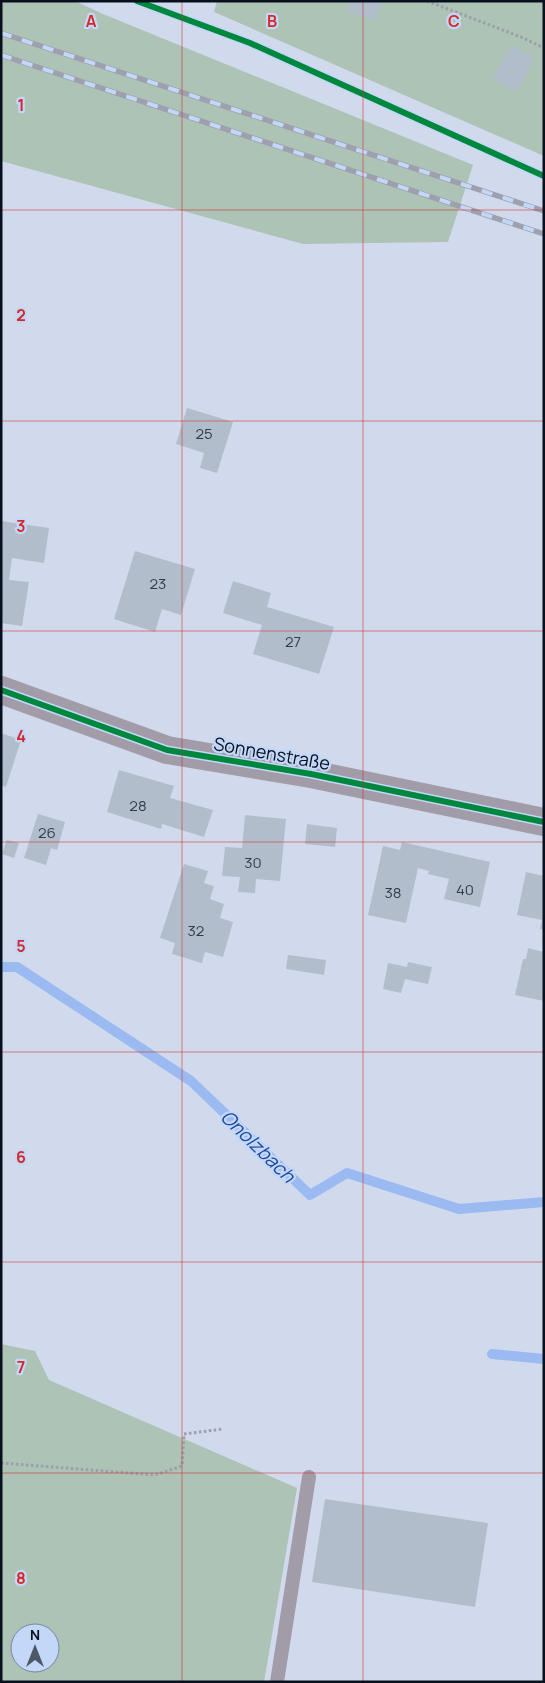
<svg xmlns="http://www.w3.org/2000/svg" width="545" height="1683" viewBox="0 0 545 1683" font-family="Manrope,sans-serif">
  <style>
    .green { fill: #acc3b6; fill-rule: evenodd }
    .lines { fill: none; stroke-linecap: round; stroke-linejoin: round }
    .stream { stroke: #9bbaf2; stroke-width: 10 }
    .building { fill: #b1bdcb }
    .path { stroke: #9d9eaa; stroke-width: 3; stroke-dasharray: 2.5 2.5; stroke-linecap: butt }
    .lane { stroke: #a29ca8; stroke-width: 14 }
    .street { stroke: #a29ca8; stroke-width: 28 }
    .rail-casing { stroke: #9fa0ad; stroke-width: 5.5 }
    .rail { stroke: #c3d7f9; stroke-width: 4; stroke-dasharray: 11; stroke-linecap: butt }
    .cycleway-casing { stroke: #c3d7f9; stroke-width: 9 }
    .cycleway { stroke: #00873e; stroke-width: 6 }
    .grid { fill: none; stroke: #d62828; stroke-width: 1; stroke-opacity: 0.55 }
    .labels { text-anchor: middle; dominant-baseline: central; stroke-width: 4.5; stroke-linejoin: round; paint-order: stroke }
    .number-label { font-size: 15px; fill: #323b49 }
    .street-label { font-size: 18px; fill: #08101e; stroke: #c3d7f9 }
    .water-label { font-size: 19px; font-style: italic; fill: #1c499b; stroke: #c3d7f9 }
    .grid-label { font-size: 16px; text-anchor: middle; font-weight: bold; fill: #d62828; stroke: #c3d7f9; stroke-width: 4.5; stroke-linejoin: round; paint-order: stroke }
  </style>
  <rect width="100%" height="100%" fill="#d0daec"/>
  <path class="green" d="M1,1H75L103,14L473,165L448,242L303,244L1,161Z
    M217,1H544V156L214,12Z
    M1,1344L35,1351L49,1380L297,1488L264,1682H1ZM20,1633H50V1663H20Z"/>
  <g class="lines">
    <path class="stream" d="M1,967H17L191,1081L310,1195L347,1173L459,1209L544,1202
      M492,1354L544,1359"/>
  </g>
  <path class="building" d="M351,1H382L375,21L348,11Z
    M511,45L534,58L517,92L493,80Z
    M187,408L233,422L217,473L200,468L204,453L176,444Z
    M1,521L49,528L44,563L12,558L9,580L29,582L22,626L1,623Z
    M135,551L195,569L181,615L162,609L155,632L114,619Z
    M233,581L271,593L267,607L334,627L319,674L253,654L262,625L223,613Z
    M1,733L21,740L6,787L1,785Z
    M119,770L174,786L170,798L213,810L204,837L162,824L161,829L107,812Z
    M38,814L65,822L57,850L51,848L46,865L24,858Z
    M245,815L286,819L280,881L256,879L255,893L238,892L240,877L222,876L225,847L242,848Z
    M307,824L337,828L335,847L305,844Z
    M7,840L19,843L14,858L2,854Z
    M402,842L490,862L480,907L444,899L449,879L428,874L429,871L418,868L406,923L368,915L383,846L400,850Z
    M184,864L208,871L204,883L214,886L210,899L224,904L220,918L233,922L223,957L205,952L202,963L172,954L175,943L160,938Z
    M526,872L544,876V930L540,929L542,920L517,915Z
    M528,948L544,952V1001L515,995L523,959H526Z
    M288,955L326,960L324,975L286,969Z
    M408,962L432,967L428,984L405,979L401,993L383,989L388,963L407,967Z
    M325,1499L488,1523L475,1607L312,1582Z"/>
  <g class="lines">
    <path class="path" d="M427,1L521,37L544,48
      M1,1463L155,1475L182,1466L184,1434L223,1429"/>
    <path class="lane" d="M277,1682L309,1477"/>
    <path class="street" d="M1,690L167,750L311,774L544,822"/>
    <defs>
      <path id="rail" d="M1,33L544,211
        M1,55L544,234"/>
    </defs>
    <use href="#rail" class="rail-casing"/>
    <use href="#rail" class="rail"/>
    <defs>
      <path id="cycleway" d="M137,1L250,43L544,176
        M1,690L167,750L311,774L544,822"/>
    </defs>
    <use href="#cycleway" class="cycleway-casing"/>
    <use href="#cycleway" class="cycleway"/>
  </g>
  <path class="grid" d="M182,1V1682M363,1V1682M1,210H544M1,421H544M1,631H544M1,842H544M1,1052H544M1,1262H544M1,1473H544"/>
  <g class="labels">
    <g class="number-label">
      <text x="204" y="433">25</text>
      <text x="158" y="583">23</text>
      <text x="293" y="641">27</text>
      <text x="138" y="805">28</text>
      <text x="47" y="832">26</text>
      <text x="253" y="862">30</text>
      <text x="465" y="889">40</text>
      <text x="393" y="892">38</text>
      <text x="196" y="930">32</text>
    </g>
    <g class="street-label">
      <text transform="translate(272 753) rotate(10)">Sonnenstraße</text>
    </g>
    <g class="water-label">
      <text transform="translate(258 1146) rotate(44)">Onolzbach</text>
    </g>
  </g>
  <g class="grid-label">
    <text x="91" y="27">A</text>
    <text x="272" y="27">B</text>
    <text x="454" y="27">C</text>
    <text x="21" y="111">1</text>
    <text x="21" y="321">2</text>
    <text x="21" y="532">3</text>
    <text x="21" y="742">4</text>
    <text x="21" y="952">5</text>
    <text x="21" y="1163">6</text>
    <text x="21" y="1373">7</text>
    <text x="21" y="1584">8</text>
  </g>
  <rect width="545" height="1683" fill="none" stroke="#08101e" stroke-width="5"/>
  <g transform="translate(35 1648)"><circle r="24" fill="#c3d7f9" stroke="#7887a1"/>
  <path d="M0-4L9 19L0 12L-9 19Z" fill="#4e5766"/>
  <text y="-8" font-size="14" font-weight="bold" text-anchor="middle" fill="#08101e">N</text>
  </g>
</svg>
